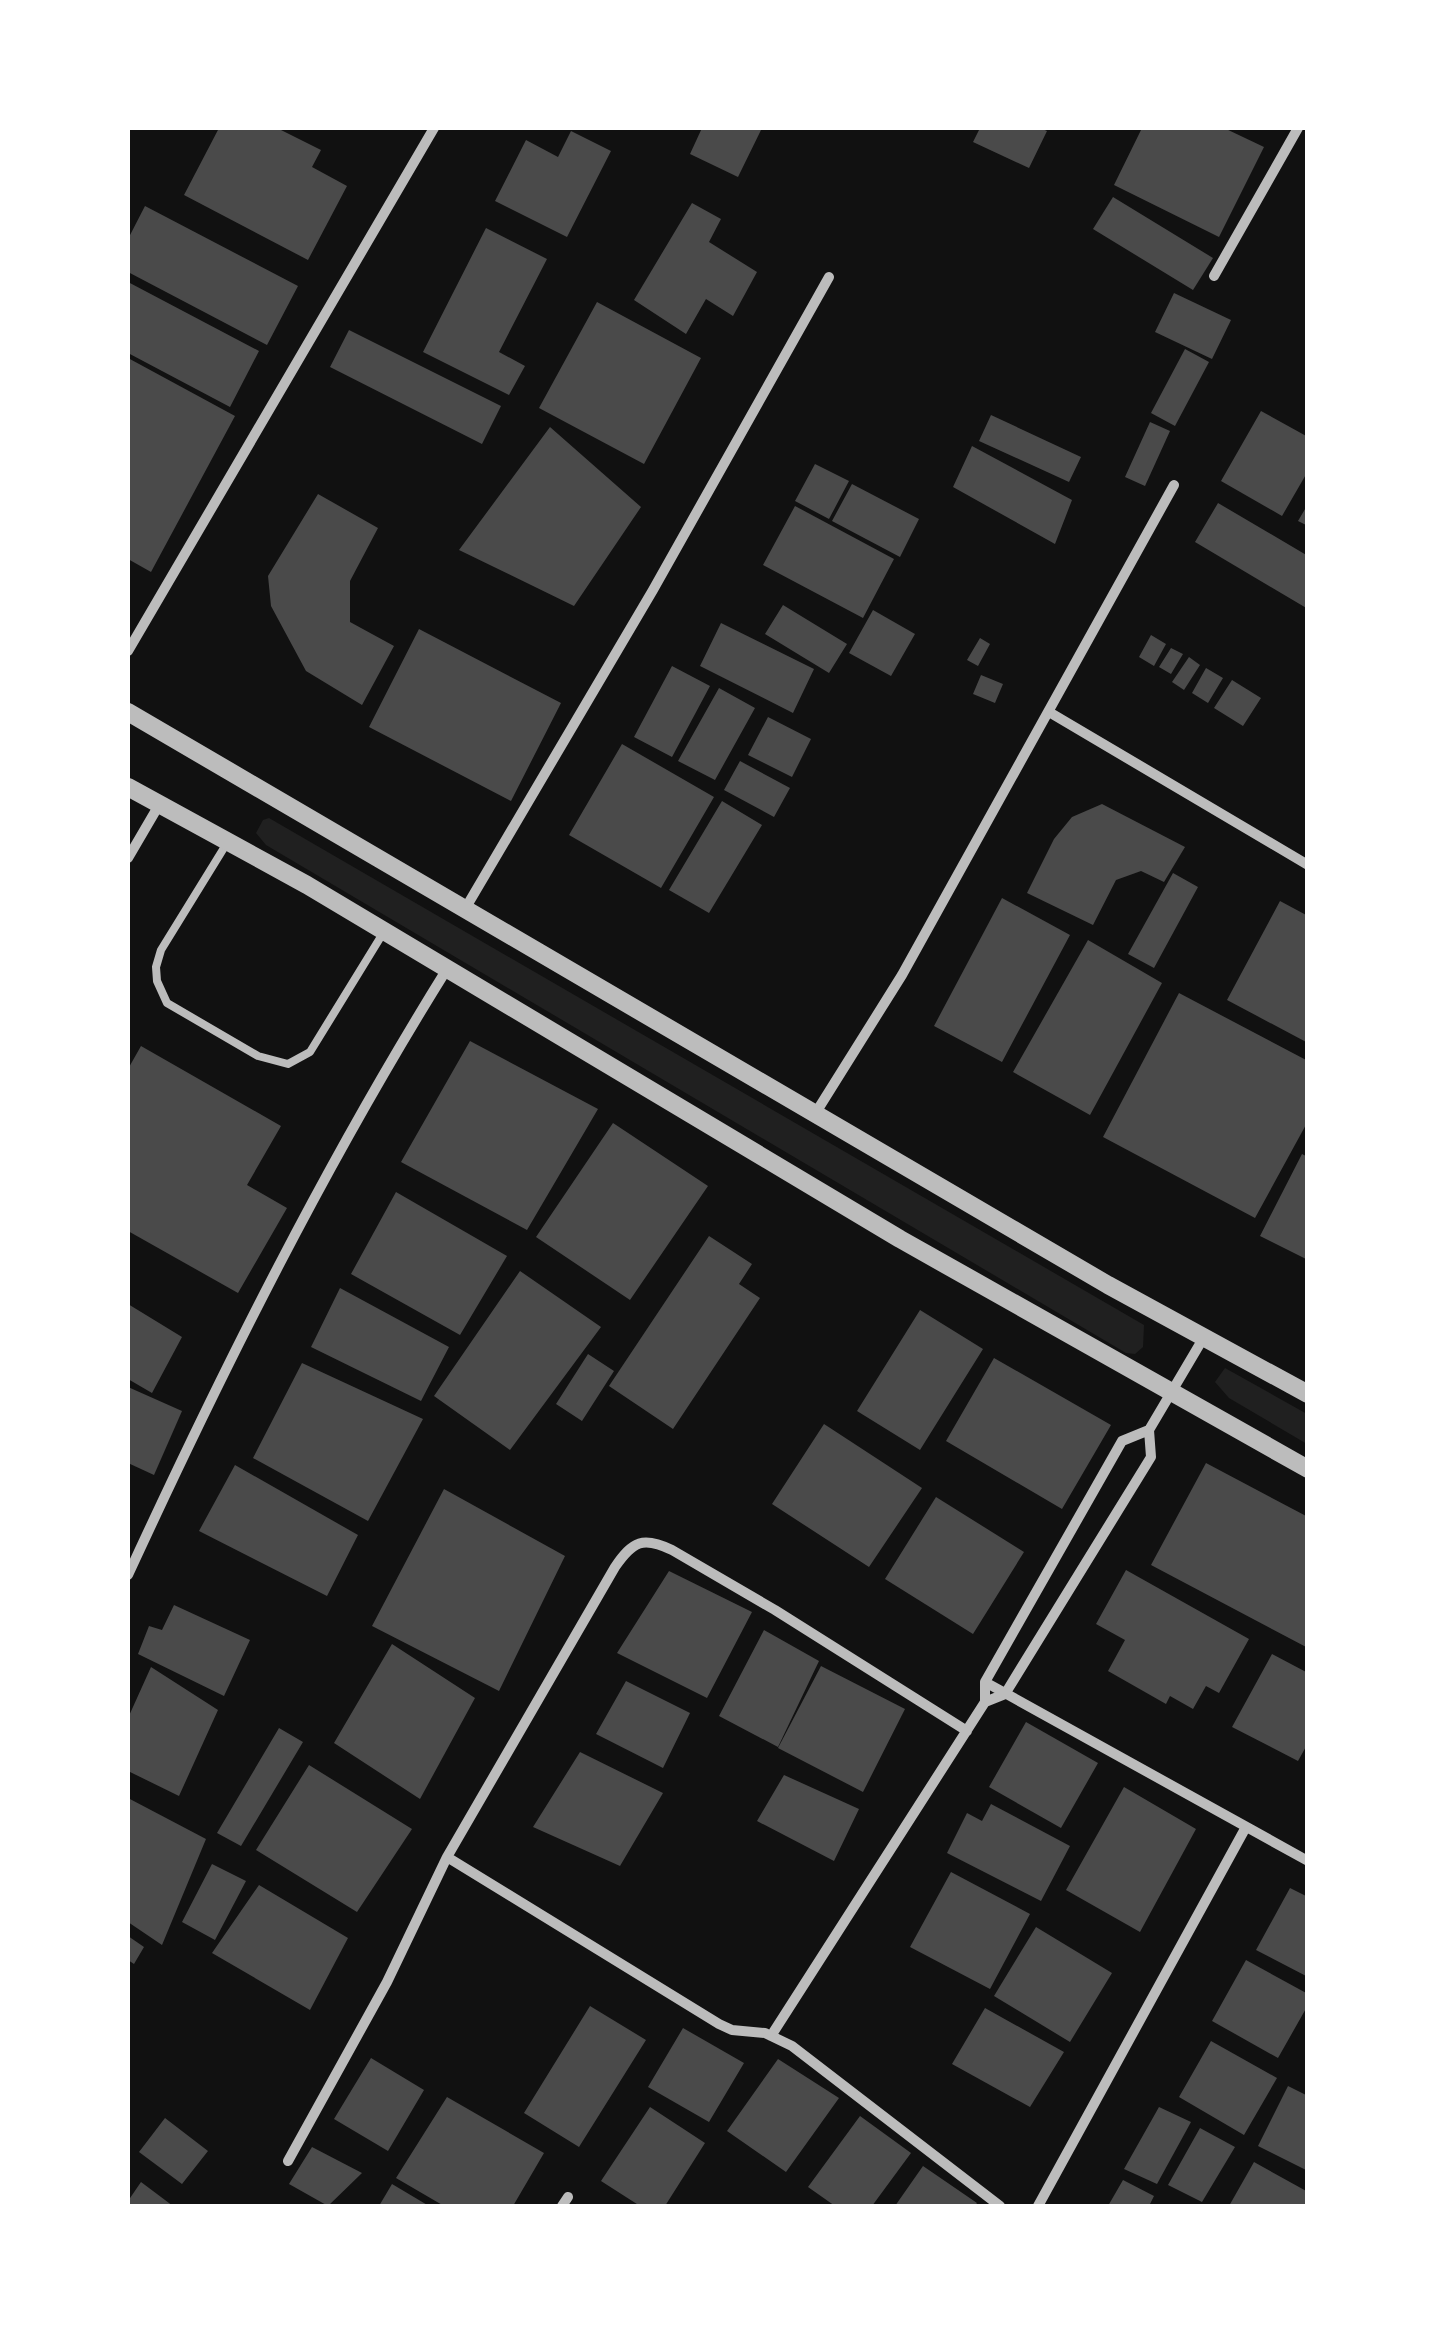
<svg xmlns="http://www.w3.org/2000/svg" width="1435" height="2334" viewBox="0 0 1435 2334" font-family="'Exo 2',sans-serif">
  <style>
    .green { fill: #202020 }
    .building { fill: #4a4a4a }
    .lines { fill: none; stroke-linecap: round; stroke-linejoin: round }
    .service { stroke: #bcbcbc; stroke-width: 8 }
    .minor { stroke: #bcbcbc; stroke-width: 10 }
    .tertiary { stroke: #bcbcbc; stroke-width: 18 }
  </style>
  <rect width="100%" height="100%" fill="#111"/>
  <path class="green" d="M269,818L1144,1325L1143,1347L1135,1354L1126,1353L266,845L256,833L263,820Z
    M1225,1368L1307,1414V1444L1229,1398L1215,1382Z"/>
  <path class="building" d="M219,128H277L321,150L312,167L347,186L308,260L184,195Z
    M702,128H762L738,177L690,154Z
    M980,128H1040L1047,131L1029,168L973,142Z
    M1142,128H1224L1264,147L1219,237L1114,185Z
    M571,131L611,151L567,237L495,201L526,140L558,157Z
    M1113,197L1213,258L1193,290L1093,229Z
    M692,203L721,219L709,242L757,272L733,316L706,299L686,334L634,300Z
    M145,206L298,286L267,345L128,272V239Z
    M486,228L547,259L499,352L525,366L509,395L423,352Z
    M128,282L259,351L230,407L128,353Z
    M1174,293L1231,320L1212,359L1155,332Z
    M597,302L701,358L644,464L539,408Z
    M349,330L501,406L482,444L330,367Z
    M1185,349L1209,362L1175,426L1151,413Z
    M128,358L235,416L151,572L128,559Z
    M1261,411L1308,437V471L1282,516L1221,481Z
    M991,415L1081,457L1069,482L979,441Z
    M1150,422L1170,431L1145,486L1125,477Z
    M550,427L641,507L574,606L459,550Z
    M972,446L1072,500L1055,544L953,487Z
    M815,464L849,481L829,519L795,501Z
    M852,484L919,519L900,557L832,521Z
    M318,494L378,528L350,581V622L394,646L362,705L306,671L271,606L268,576Z
    M1218,503L1308,556V609L1195,542Z
    M1308,504V526L1298,521Z
    M795,506L894,559L863,618L763,565Z
    M783,605L847,644L829,673L765,634Z
    M873,610L915,634L891,676L849,653Z
    M721,623L814,669L793,713L700,666Z
    M419,629L561,703L511,801L369,727Z
    M1151,635L1166,644L1154,666L1139,657Z
    M980,638L990,644L978,666L967,660Z
    M1171,648L1183,654L1171,674L1159,667Z
    M1189,657L1200,665L1184,690L1172,682Z
    M672,666L710,686L672,757L634,737Z
    M1206,668L1223,678L1208,703L1192,693Z
    M981,675L1003,684L995,703L973,694Z
    M1232,680L1261,698L1243,726L1214,708Z
    M719,688L755,708L715,780L678,761Z
    M768,717L811,739L792,777L748,755Z
    M622,744L714,797L661,888L569,835Z
    M740,761L790,788L774,817L724,790Z
    M722,801L762,825L709,913L669,890Z
    M1102,804L1185,847L1164,882L1141,871L1116,880L1093,925L1027,893L1054,839L1072,817Z
    M1173,873L1198,887L1154,968L1128,954Z
    M1002,898L1070,935L1002,1062L934,1026Z
    M1280,901L1308,916V1043L1227,1000Z
    M1088,940L1162,983L1090,1115L1013,1072Z
    M1179,993L1308,1061V1121L1255,1218L1103,1137Z
    M470,1041L598,1109L527,1230L401,1162Z
    M141,1046L281,1126L247,1185L287,1208L238,1293L128,1231V1069Z
    M613,1123L708,1186L630,1300L536,1237Z
    M1302,1154L1308,1157V1260L1260,1236Z
    M396,1192L507,1256L460,1335L351,1274Z
    M709,1236L752,1264L739,1284L760,1298L673,1429L609,1386Z
    M520,1271L601,1327L510,1450L434,1396Z
    M340,1288L449,1347L421,1401L311,1347Z
    M128,1304L182,1337L152,1393L128,1379Z
    M920,1310L983,1349L920,1450L857,1411Z
    M588,1354L614,1371L582,1421L556,1404Z
    M994,1358L1111,1425L1062,1509L946,1441Z
    M302,1363L423,1419L368,1521L253,1458Z
    M128,1387L182,1411L154,1475L128,1463Z
    M824,1424L922,1488L869,1567L772,1504Z
    M1206,1463L1308,1517V1648L1151,1565Z
    M235,1465L358,1535L327,1596L199,1531Z
    M444,1489L565,1556L499,1691L372,1626Z
    M936,1497L1024,1552L973,1634L885,1579Z
    M1126,1570L1249,1639L1219,1693L1206,1686L1193,1709L1170,1696L1166,1704L1108,1671L1125,1640L1096,1624Z
    M669,1571L752,1612L707,1698L617,1653Z
    M174,1605L250,1640L224,1696L138,1654L149,1626L162,1630Z
    M764,1630L819,1661L778,1747L719,1716Z
    M392,1644L475,1698L420,1799L334,1743Z
    M1272,1654L1308,1673V1743L1298,1761L1232,1727Z
    M821,1666L905,1709L863,1792L778,1748Z
    M151,1667L218,1710L179,1796L128,1771V1718Z
    M626,1681L690,1713L663,1768L596,1734Z
    M1026,1722L1098,1763L1061,1828L989,1787Z
    M279,1728L303,1742L241,1846L217,1833Z
    M580,1752L663,1793L620,1866L533,1827Z
    M309,1765L412,1829L357,1912L256,1850Z
    M784,1775L859,1809L834,1861L757,1821Z
    M1124,1787L1196,1829L1140,1932L1066,1890Z
    M128,1798L206,1839L162,1945L128,1922Z
    M991,1804L1070,1846L1041,1901L947,1853L967,1813L982,1821Z
    M212,1864L246,1881L215,1940L182,1922Z
    M951,1872L1030,1914L990,1989L910,1947Z
    M259,1885L348,1938L310,2010L212,1953Z
    M1290,1888L1308,1897V1977L1256,1950Z
    M1036,1927L1112,1973L1070,2042L994,1996Z
    M128,1936L144,1947L134,1964L128,1960Z
    M1246,1960L1308,1994V2005L1278,2058L1212,2021Z
    M590,2006L646,2040L579,2147L524,2113Z
    M985,2008L1064,2052L1030,2107L952,2064Z
    M683,2028L744,2063L709,2122L648,2087Z
    M1211,2041L1277,2078L1244,2135L1179,2097Z
    M371,2058L424,2090L388,2151L334,2119Z
    M778,2059L839,2098L786,2172L727,2131Z
    M1288,2086L1308,2096V2171L1258,2146Z
    M447,2097L544,2153L513,2206H444L396,2178Z
    M650,2107L705,2143L665,2206H640L601,2181Z
    M1159,2107L1191,2122L1157,2184L1124,2169Z
    M860,2116L911,2153L872,2206H835L808,2187Z
    M165,2118L208,2151L182,2184L139,2152Z
    M1200,2128L1235,2147L1202,2202L1168,2185Z
    M312,2147L362,2173L328,2206L289,2184Z
    M1254,2162L1308,2192V2206H1229Z
    M923,2166L977,2203L975,2206H895Z
    M1123,2180L1154,2196L1149,2206H1108Z
    M141,2182L173,2206H128V2201Z
    M392,2184L429,2206H379Z"/>
  <g class="lines">
    <path class="service" d="M227,843L161,950L156,967L157,981L167,1003L258,1056L288,1064L310,1052L385,930"/>
    <path class="minor" d="M1214,276L1298,128
      M128,651L434,128
      M1049,712L1308,865
      M128,858L159,805
      M465,909L653,590L829,277
      M815,1114L902,975L1174,485
      M128,1575C224,1367 326,1163 447,969
      M985,1682L1308,1861
      M985,1702L1005,1694L1151,1457L1149,1430L1204,1337
      M447,1857L719,2024L732,2030L765,2033L792,2046L1000,2206
      M771,2036L985,1702V1682L1122,1441L1149,1430
      M288,2161L387,1982L447,1857L615,1567C633,1541 643,1536 672,1550L775,1610L967,1731
      M562,2206L568,2197
      M1038,2206L1246,1827"/>
    <path class="tertiary" d="M128,712L1108,1285L1308,1394
      M128,787L307,885L900,1239L1308,1469"/>
  </g>
  <rect width="1435" height="2334" fill="none" stroke="#ffffff" stroke-width="260"/>
</svg>
